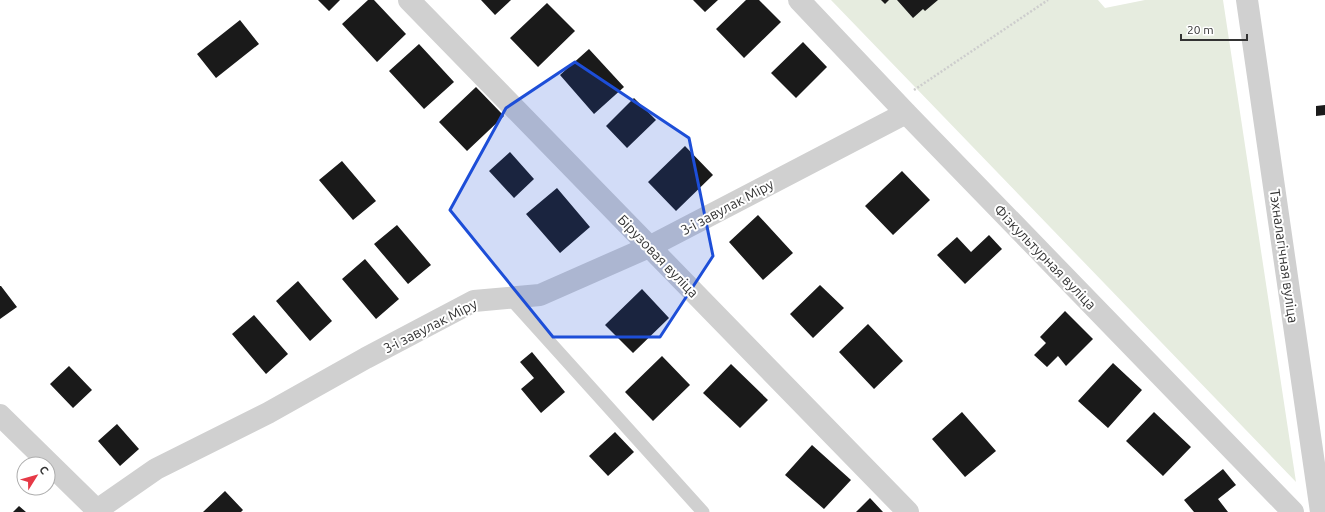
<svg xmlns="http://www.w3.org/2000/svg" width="1325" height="512" viewBox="0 0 1325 512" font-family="Ubuntu,sans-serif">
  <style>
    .green { fill: #e6ecdf }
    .building { fill: #1a1a1a }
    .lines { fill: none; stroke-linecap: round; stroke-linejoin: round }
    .path { stroke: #cdcdcd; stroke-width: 2.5; stroke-dasharray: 2 2; stroke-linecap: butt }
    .service { stroke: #d0d0d0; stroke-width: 13 }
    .minor { stroke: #d0d0d0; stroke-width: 22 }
    .marked { fill: #1d4ed8; fill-opacity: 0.2; stroke: #1d4ed8; stroke-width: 3; stroke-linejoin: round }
    .labels { text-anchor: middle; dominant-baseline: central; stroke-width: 4; stroke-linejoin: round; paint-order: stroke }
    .street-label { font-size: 14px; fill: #333; stroke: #fff }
  </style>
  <rect width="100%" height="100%" fill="#fff"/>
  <path class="green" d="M831,0H1098L1105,8L1145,0H1223L1296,482Z"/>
  <path class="building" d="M318,0H340L329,11Z
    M368,0H374L406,34L377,62L342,24Z
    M481,0H511L495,15Z
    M693,0H718L705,12Z
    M746,0H759L781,22L744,58L716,29Z
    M881,0H889L885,4Z
    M897,0H938L925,11L923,9L913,18Z
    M547,3L575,31L538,67L510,38Z
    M240,20L259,44L216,78L197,54Z
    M803,42L827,67L796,98L771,73Z
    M419,44L454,82L424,109L389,71Z
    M589,49L624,87L594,114L560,75Z
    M476,87L504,116L467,151L439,122Z
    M634,98L656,120L627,148L606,126Z
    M1325,105V115L1316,116V106Z
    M685,146L713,175L676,211L648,182Z
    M510,152L534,179L514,198L489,171Z
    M342,161L376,201L353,220L319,180Z
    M902,171L930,200L893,235L865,206Z
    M557,188L590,227L560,253L526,214Z
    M758,215L793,253L763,280L729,242Z
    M397,225L431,265L408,284L374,244Z
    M989,235L1002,249L965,284L937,255L957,237L971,252Z
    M365,259L399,299L376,319L342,279Z
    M298,281L332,321L310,341L276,301Z
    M820,285L844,308L813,338L790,314Z
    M0,286H1L17,307L0,319Z
    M642,289L669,318L633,353L605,325Z
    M1065,311L1093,339L1066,366L1058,356L1047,367L1034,355L1046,343L1040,337Z
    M254,315L288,354L266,374L232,334Z
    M868,324L903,361L874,389L839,352Z
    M532,352L565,392L541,413L521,389L534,378L520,362Z
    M662,356L690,385L653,421L625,392Z
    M1113,363L1142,390L1108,428L1078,401Z
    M731,364L768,400L740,428L703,393Z
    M69,366L92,390L73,408L50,384Z
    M962,412L996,451L965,477L932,439Z
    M1154,412L1191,447L1163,476L1126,441Z
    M117,424L139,449L120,466L98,441Z
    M615,432L634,452L608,476L589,456Z
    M812,445L851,480L824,509L785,475Z
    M1223,469L1236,485L1218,499L1228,512H1194L1184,500Z
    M225,491L243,510L241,512H203Z
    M870,498L883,512H856Z
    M19,506L26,512H13Z"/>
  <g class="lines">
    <path class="path" d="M914,90L1048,0"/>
    <path class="service" d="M510,298L703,512"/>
    <path class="minor" d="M409,0L908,512
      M799,0L906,113L1293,512
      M1247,0L1321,512
      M0,415L99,512
      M97,510L156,469L268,413L366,358L474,301L540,295L649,247L906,113"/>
  </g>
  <path class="marked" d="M575,62L689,138L713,256L660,337H553L450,210L506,108Z"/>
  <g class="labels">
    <g class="street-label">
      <text transform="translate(727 207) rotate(-28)">3-і завулак Міру</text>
      <text transform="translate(658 256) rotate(46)">Бірузовая вуліца</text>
      <text transform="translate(1284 256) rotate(82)">Тэхналагічная вуліца</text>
      <text transform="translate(1045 257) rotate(46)">Фізкультурная вуліца</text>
      <text transform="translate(430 326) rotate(-27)">3-і завулак Міру</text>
    </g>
  </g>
  <g transform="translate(36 476) rotate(53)"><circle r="19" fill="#ffffff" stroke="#adadad"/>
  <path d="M0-3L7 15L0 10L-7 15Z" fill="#e63946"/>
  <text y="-6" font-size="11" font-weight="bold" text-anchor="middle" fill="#333333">С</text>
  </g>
  <path d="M1181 34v6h66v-6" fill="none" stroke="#333333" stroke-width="2"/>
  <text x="1187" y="34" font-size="12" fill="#333333" stroke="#ffffff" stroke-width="3" paint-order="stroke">20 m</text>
</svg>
